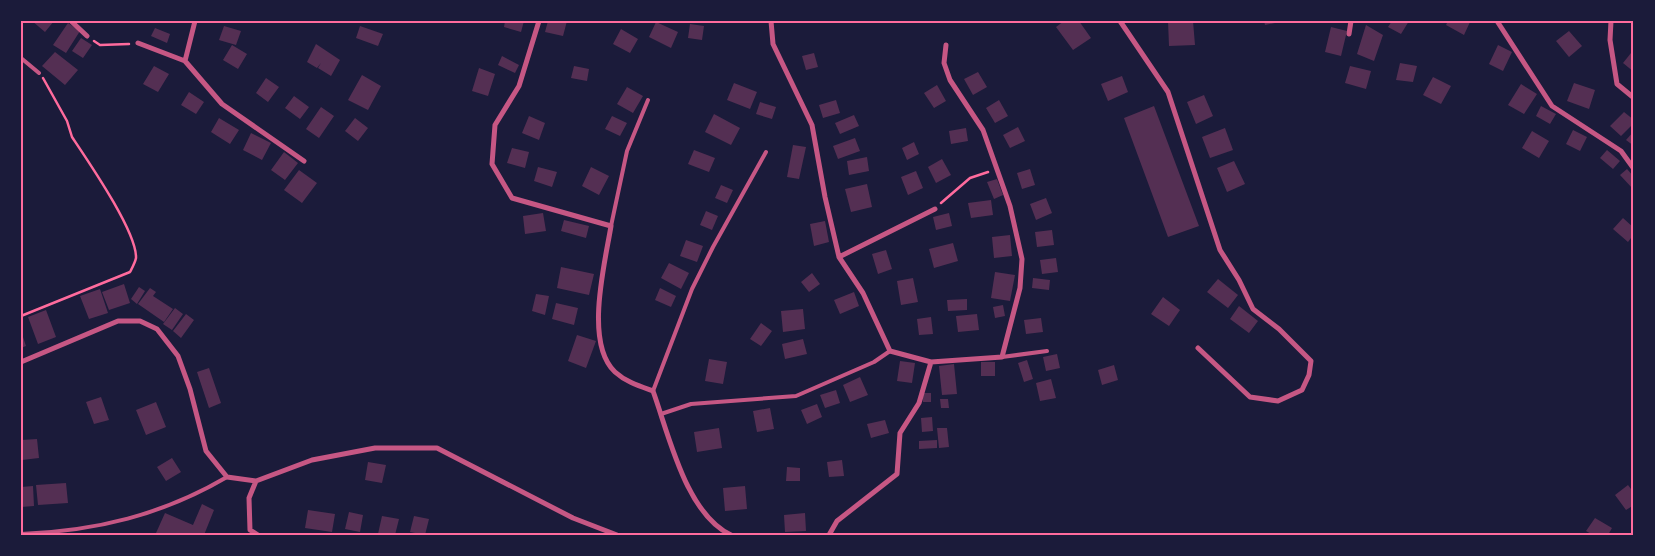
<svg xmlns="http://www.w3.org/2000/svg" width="1655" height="556" viewBox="0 0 1655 556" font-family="'Fira Sans Condensed',sans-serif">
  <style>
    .building { fill: #542f53 }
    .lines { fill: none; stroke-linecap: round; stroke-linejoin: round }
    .path { stroke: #ff6b9d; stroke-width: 2.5 }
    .service { stroke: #c65784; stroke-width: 4 }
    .minor { stroke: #c65784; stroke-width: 5 }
    .neatline { fill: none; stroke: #ff6b9d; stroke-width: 2 }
  </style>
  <rect width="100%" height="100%" fill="#1b1b3a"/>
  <path class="building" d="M32,21H54L45,32Z
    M505,21H524L521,32L504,27Z
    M548,21H567L563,36L545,32Z
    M1064,21H1079L1091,38L1073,50L1056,27Z
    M1168,21H1193L1195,45L1169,46Z
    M1264,21H1280V22L1265,25Z
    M1392,21H1409L1401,34L1388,27Z
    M1448,21H1469L1470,22L1464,35L1446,25Z
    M656,22L678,32L671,48L649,37Z
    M68,23L80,31L66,53L53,45Z
    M690,24L704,26L702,40L688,38Z
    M1366,25L1383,35L1374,61L1357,54Z
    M224,26L241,31L236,45L219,40Z
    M360,26L383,34L378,46L356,38Z
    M1331,27L1347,31L1341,56L1325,52Z
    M155,28L170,34L167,43L151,36Z
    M621,29L638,39L630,53L613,44Z
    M1569,31L1582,46L1569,57L1556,41Z
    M81,38L92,45L83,58L72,51Z
    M316,44L340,60L331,76L318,68L321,63L317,68L307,62Z
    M232,45L247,54L238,69L223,60Z
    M1498,45L1512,52L1503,71L1489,64Z
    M55,52L78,70L65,85L42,66Z
    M814,53L818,67L806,70L802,56Z
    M1631,53L1634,55V72L1623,63Z
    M502,56L519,65L515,73L498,65Z
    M1400,63L1417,66L1413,82L1396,80Z
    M154,66L169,74L158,92L143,84Z
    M574,66L589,69L587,81L571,78Z
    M1350,66L1371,71L1366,89L1345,83Z
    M479,68L495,74L488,96L472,91Z
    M978,72L987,87L973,95L964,79Z
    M362,75L381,86L368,110L348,100Z
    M1122,76L1128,92L1108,101L1101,84Z
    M1433,77L1451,86L1441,104L1423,95Z
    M266,78L279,87L268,102L256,93Z
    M734,83L757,92L750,109L727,100Z
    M1574,83L1595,90L1589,109L1567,101Z
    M1521,84L1537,94L1524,114L1508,105Z
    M937,85L946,101L934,108L924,93Z
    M627,87L643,96L633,113L617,104Z
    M189,92L204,102L196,114L181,105Z
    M1204,95L1213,116L1196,124L1187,102Z
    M294,96L309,107L300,119L285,108Z
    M836,100L840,113L823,118L819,105Z
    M999,100L1008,116L995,123L986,108Z
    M760,102L776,107L772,119L756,114Z
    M1154,106L1199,226L1168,237L1124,118Z
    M1541,106L1556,114L1550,124L1536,116Z
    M321,107L334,116L319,138L306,129Z
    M1624,112L1634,120V123L1621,136L1610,126Z
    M714,114L740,128L731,145L705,132Z
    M854,115L859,126L840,134L835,123Z
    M529,116L545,123L539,140L522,133Z
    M612,116L627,123L620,136L605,129Z
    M219,118L239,130L230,144L211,132Z
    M355,118L368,128L358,141L345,131Z
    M1018,127L1025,141L1010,148L1003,135Z
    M966,128L968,141L951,144L949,131Z
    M1225,128L1233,150L1210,158L1202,137Z
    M1573,130L1587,137L1580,151L1566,144Z
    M1532,131L1549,141L1539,158L1522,148Z
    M1634,131V146L1626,140Z
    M251,133L271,143L262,160L243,150Z
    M855,138L860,151L838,159L833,146Z
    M914,142L919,154L907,160L902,148Z
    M793,145L806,147L799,179L787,177Z
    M512,148L529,152L525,168L507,163Z
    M694,150L715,158L709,172L688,164Z
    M1607,150L1620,161L1613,169L1600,158Z
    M284,152L298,163L285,180L271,170Z
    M867,157L869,171L849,175L847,161Z
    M942,159L951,175L936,183L928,167Z
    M1234,161L1245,184L1227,192L1217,168Z
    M538,167L557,172L552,187L534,181Z
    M591,167L609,176L599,195L582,186Z
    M1030,169L1035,185L1022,189L1017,173Z
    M1627,169L1634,177L1633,189L1620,175Z
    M299,170L317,183L302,203L284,190Z
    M916,171L923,188L908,195L901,177Z
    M997,179L1003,195L994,199L987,182Z
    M867,184L872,207L851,212L845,189Z
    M721,185L733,190L727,203L715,198Z
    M1046,198L1052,213L1036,220L1030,204Z
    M991,200L993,215L971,218L968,203Z
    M706,211L718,216L712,230L700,225Z
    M543,213L546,231L525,234L523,216Z
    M949,213L952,226L936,230L933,217Z
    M1623,218L1634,228V234L1628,242L1613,229Z
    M564,220L589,226L586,238L561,231Z
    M825,221L829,242L814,246L810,224Z
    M1052,230L1054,245L1037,247L1035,232Z
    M1010,235L1012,256L994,258L992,237Z
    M686,240L703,246L697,262L680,256Z
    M953,243L958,261L934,268L929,249Z
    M886,250L892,269L878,274L872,254Z
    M1056,258L1058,272L1042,274L1040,260Z
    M669,263L689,273L681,289L661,278Z
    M561,267L594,274L589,295L557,288Z
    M995,272L1015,275L1010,301L991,298Z
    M812,273L820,284L809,292L801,282Z
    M913,278L918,302L901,305L897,281Z
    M1033,278L1050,280L1049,290L1032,288Z
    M1218,279L1238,295L1228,308L1207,292Z
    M124,284L130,303L109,310L102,292Z
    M139,287L145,291L137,304L131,299Z
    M150,288L156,292L153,296L173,309L164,322L138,304Z
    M660,288L676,296L671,307L655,300Z
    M100,289L108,313L89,319L80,296Z
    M854,292L859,306L840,314L834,300Z
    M536,294L549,296L545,315L532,311Z
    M1163,297L1180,310L1169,326L1151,314Z
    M967,299V310L948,311L947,300Z
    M556,303L578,308L574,325L552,319Z
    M1003,305L1005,316L995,318L993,307Z
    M1239,306L1258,321L1249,333L1230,319Z
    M175,308L183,314L172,330L163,324Z
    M803,309L805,329L783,332L781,311Z
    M46,310L56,337L38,344L28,317Z
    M186,314L194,320L181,338L173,331Z
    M977,314L979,330L958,332L956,316Z
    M931,317L933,334L919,335L917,319Z
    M1041,318L1043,332L1026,334L1024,320Z
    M761,323L772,331L761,346L750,339Z
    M21,331L26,346L21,348Z
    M577,335L596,341L586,368L568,361Z
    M803,339L807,354L785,359L782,344Z
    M1057,354L1060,368L1046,371L1043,357Z
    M709,359L727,362L723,384L705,381Z
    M1027,360L1033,379L1024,382L1018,363Z
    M900,361L915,363L912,383L897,381Z
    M981,362H995V376H981Z
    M954,364L957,394L942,395L939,366Z
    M1114,365L1118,380L1102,385L1098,370Z
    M209,368L221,403L209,408L197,372Z
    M860,377L868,395L850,402L843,385Z
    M1051,379L1056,398L1040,401L1036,383Z
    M836,390L840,403L825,408L820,395Z
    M922,393H931V402H923Z
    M101,397L109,420L94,424L86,402Z
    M940,399H948L949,408H941Z
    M156,402L166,427L146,435L136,410Z
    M817,404L822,417L807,424L801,410Z
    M770,408L774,429L757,432L753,411Z
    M932,417L933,431L922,432L921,418Z
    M885,420L889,433L871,438L867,424Z
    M719,428L722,448L697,452L694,432Z
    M937,428H947L949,447L939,448Z
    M37,439L39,458L22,460L21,440Z
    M937,440V448L919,449V441Z
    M172,458L181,472L166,481L157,467Z
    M842,460L844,476L829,477L827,462Z
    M368,462L386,465L382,483L365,480Z
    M787,467L800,468V481H786Z
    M66,483L68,503L38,505L36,485Z
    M1628,485L1634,493V505L1626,510L1615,495Z
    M33,486L34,506L21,507V487Z
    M745,486L747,509L725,511L723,488Z
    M202,504L214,510L204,535L156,533L165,513L193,525Z
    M308,510L335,514L332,532L305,528Z
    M349,512L363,515L360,532L345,529Z
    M805,513L806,531L785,532L784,515Z
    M382,516L399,519L395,535L378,534Z
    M414,516L429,519L425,535L410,532Z
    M1595,518L1612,528L1608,535H1593L1586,531Z"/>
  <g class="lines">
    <path class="path" d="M94,41L100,45L129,44
      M941,203L970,178L988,172
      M21,316L130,272C132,268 135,263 136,258C137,232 88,161 72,137L67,121L43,78"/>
    <path class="service" d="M21,58L39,73
      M611,226L627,151L648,100
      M1002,357L1047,351
      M653,391L692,289L713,247L766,152
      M661,414L691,404L796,396L874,362L890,351
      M21,534C96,531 162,515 227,477"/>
    <path class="minor" d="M71,21L87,36
      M539,21L519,86L495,125L492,164L512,198L611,226C605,263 584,343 615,372C626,382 639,386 653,391C669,435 686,514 731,535
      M771,21L773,44L812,125L825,197L839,257L863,293L890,351L931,362L1002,357L1020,288L1022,259L1010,206L983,130L950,80L944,63L946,45
      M1120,21L1168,92L1220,250L1239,280L1253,309L1279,329L1311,361L1309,375L1302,390L1278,401L1250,397L1198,348
      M1497,21L1552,106L1621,151L1634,169
      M1611,21L1610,40L1617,84L1634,98
      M1349,34L1351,21
      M138,43L185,61L222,104L304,161
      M185,61L195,21
      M839,257L935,209
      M21,362L118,321H140L157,329L178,356L190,389L206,451L227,477L256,481L312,460L375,448H437L573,518L617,535
      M256,481L249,498L250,530L258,535
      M829,535L837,521L897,474L900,433L919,403L931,362"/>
  </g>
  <rect width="1655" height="556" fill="none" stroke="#1b1b3a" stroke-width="45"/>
  <rect x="22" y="22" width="1610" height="512" class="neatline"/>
</svg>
